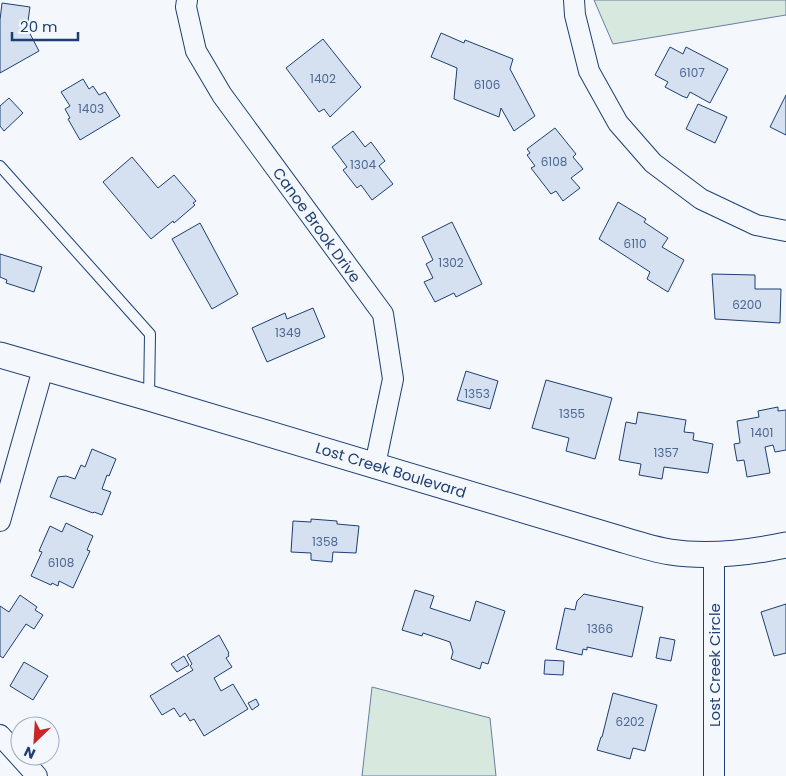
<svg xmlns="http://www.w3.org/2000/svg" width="786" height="776" viewBox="0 0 786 776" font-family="Poppins,sans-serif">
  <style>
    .green { fill: #d7e8df; stroke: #687fa3 }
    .building { fill: #d5e0f0; stroke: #1d3f73 }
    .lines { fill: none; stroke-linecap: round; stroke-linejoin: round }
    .service-casing { stroke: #1d3f73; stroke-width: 12 }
    .minor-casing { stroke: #1d3f73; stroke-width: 22 }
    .tertiary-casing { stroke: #1d3f73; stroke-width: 27 }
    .service { stroke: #f4f7fb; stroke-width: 10 }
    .minor { stroke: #f4f7fb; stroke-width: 20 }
    .tertiary { stroke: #f4f7fb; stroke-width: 25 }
    .labels { text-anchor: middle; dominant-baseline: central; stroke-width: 4; stroke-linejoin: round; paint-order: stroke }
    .number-label { font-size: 12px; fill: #4b6792 }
    .street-label { font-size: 15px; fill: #1d3f73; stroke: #f4f7fb }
  </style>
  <rect width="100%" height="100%" fill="#f4f7fb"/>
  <path class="green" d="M594,0H786V15L613,44Z
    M372,687L490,718L496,776H362Z"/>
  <path class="building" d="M2,3L30,7L27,28L39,51L0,73V20Z
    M441,33L464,43L465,40L513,59L510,69L535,116L514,131L501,108L499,117L454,99L457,68L431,57Z
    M323,39L361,87L330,117L324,109L319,112L286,68Z
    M670,47L683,54L686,47L728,69L710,103L690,92L687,98L682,96L665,87L668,82L655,75Z
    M83,79L89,89L93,86L99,95L105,92L120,116L80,140L68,119L70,118L65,109L70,106L61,92Z
    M786,95V135L770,127Z
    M9,98L23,113L4,131L0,126V106Z
    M698,104L727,117L715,143L686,129Z
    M555,128L576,154L573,157L583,169L571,178L580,188L563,201L556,191L551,194L531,168L535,166L527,155L530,153L527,149Z
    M353,131L365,147L371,142L385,161L379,166L393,184L372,200L361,185L357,188L343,170L347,167L332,147Z
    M132,157L158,188L174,175L196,201L193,203L195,205L174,223L173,221L151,239L103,182Z
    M618,202L646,219L644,222L668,238L662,247L684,260L668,292L647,279L650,272L599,239Z
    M452,222L482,284L456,297L454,293L435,302L424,282L433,278L426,264L433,260L422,237Z
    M200,223L238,294L212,309L172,239Z
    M0,254L42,267L34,292L6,283L7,280L0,277Z
    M712,274L755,275V289H781L780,323L715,319Z
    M313,308L325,337L267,362L252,328L285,313L287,319Z
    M466,371L498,381L490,409L457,400Z
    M546,380L612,398L595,459L566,451L569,438L532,428Z
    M778,407V411L786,410V450L775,452L773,445L765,447L770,473L747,477L744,460L737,461L734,444L740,443L737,421L759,417L758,411Z
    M638,412L686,420L684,432L694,433L693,440L713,444L708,473L664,467L662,479L639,475L641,464L619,460L626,422L636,424Z
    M92,449L116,459L109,476L107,475L102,489L111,492L102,515L94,512L93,513L50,497L58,477L66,476L75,479L81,465L85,467Z
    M311,519L337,521V524L359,526L356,553L333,552L332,562L311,560V553L291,552L293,521L311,522Z
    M66,523L93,536L87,550L90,551L73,588L59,581L58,586L52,583L51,585L31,576L42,552L39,551L50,526L62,532Z
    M415,590L434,596L430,608L470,621L476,601L505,611L488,664L482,662L480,669L451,659L453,652L450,642L423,633L422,636L402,630Z
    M584,594L643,607L632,657L587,647V650L583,649L582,655L556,649L565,608L575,610L577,601Z
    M20,595L37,607L35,610L43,615L34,629L26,624L3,658L0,656V606L9,612Z
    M786,604V653L774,656L761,612Z
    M219,635L229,653L228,654L229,656L226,658L232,667L214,678L221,691L233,684L248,709L204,736L194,719L190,721L185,713L180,717L174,708L162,715L150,696L193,670L190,666L192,664L187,655Z
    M660,637L675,640L671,661L656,658Z
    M184,656L189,665L177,672L171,664Z
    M545,660L564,661L563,675L544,674Z
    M24,662L48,676L33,700L10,686Z
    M613,693L657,705L645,751L633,748L630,759L597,750L601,737H602Z
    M256,699L259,705L252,710L248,703Z"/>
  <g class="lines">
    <defs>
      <path id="service" d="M0,166L150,334L149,398"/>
      <path id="minor" d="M187,0L186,7L196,51L222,95L383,314L393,379L375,465
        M574,0L575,15L589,71L618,123L653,163L701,199L756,225L786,231
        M0,521L43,369
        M714,555V776
        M0,735L37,776"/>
      <path id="tertiary" d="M0,355L149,398L617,538C634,543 652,549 670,552C709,558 748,553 786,545"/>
    </defs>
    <use href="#service" class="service-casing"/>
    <use href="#minor" class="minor-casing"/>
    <use href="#tertiary" class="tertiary-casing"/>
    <use href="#service" class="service"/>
    <use href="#minor" class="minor"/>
    <use href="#tertiary" class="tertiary"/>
  </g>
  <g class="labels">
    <g class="number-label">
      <text x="692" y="72">6107</text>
      <text x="323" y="78">1402</text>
      <text x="487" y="84">6106</text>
      <text x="91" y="108">1403</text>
      <text x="554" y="161">6108</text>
      <text x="363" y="164">1304</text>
      <text x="635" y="243">6110</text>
      <text x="451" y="262">1302</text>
      <text x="747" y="304">6200</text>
      <text x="288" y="332">1349</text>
      <text x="477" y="393">1353</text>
      <text x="572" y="413">1355</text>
      <text x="762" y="432">1401</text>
      <text x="666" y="452">1357</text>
      <text x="325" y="541">1358</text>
      <text x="61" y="562">6108</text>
      <text x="600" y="628">1366</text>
      <text x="630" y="721">6202</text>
    </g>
    <g class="street-label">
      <text transform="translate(317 225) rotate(54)">Canoe Brook Drive</text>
      <text transform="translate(391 470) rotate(17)">Lost Creek Boulevard</text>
      <text transform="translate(714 665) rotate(-90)">Lost Creek Circle</text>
    </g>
  </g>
  <g transform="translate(35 741) rotate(205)"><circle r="24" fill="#f4f7fb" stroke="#9eadc5"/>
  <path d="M0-4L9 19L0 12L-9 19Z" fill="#c62828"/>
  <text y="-8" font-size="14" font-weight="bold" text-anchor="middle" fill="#1d3f73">N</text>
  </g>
  <path d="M12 32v8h66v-8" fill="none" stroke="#1d3f73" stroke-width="2.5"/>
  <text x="20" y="32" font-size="15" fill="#1d3f73" stroke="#f4f7fb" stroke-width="4" paint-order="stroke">20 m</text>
</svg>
